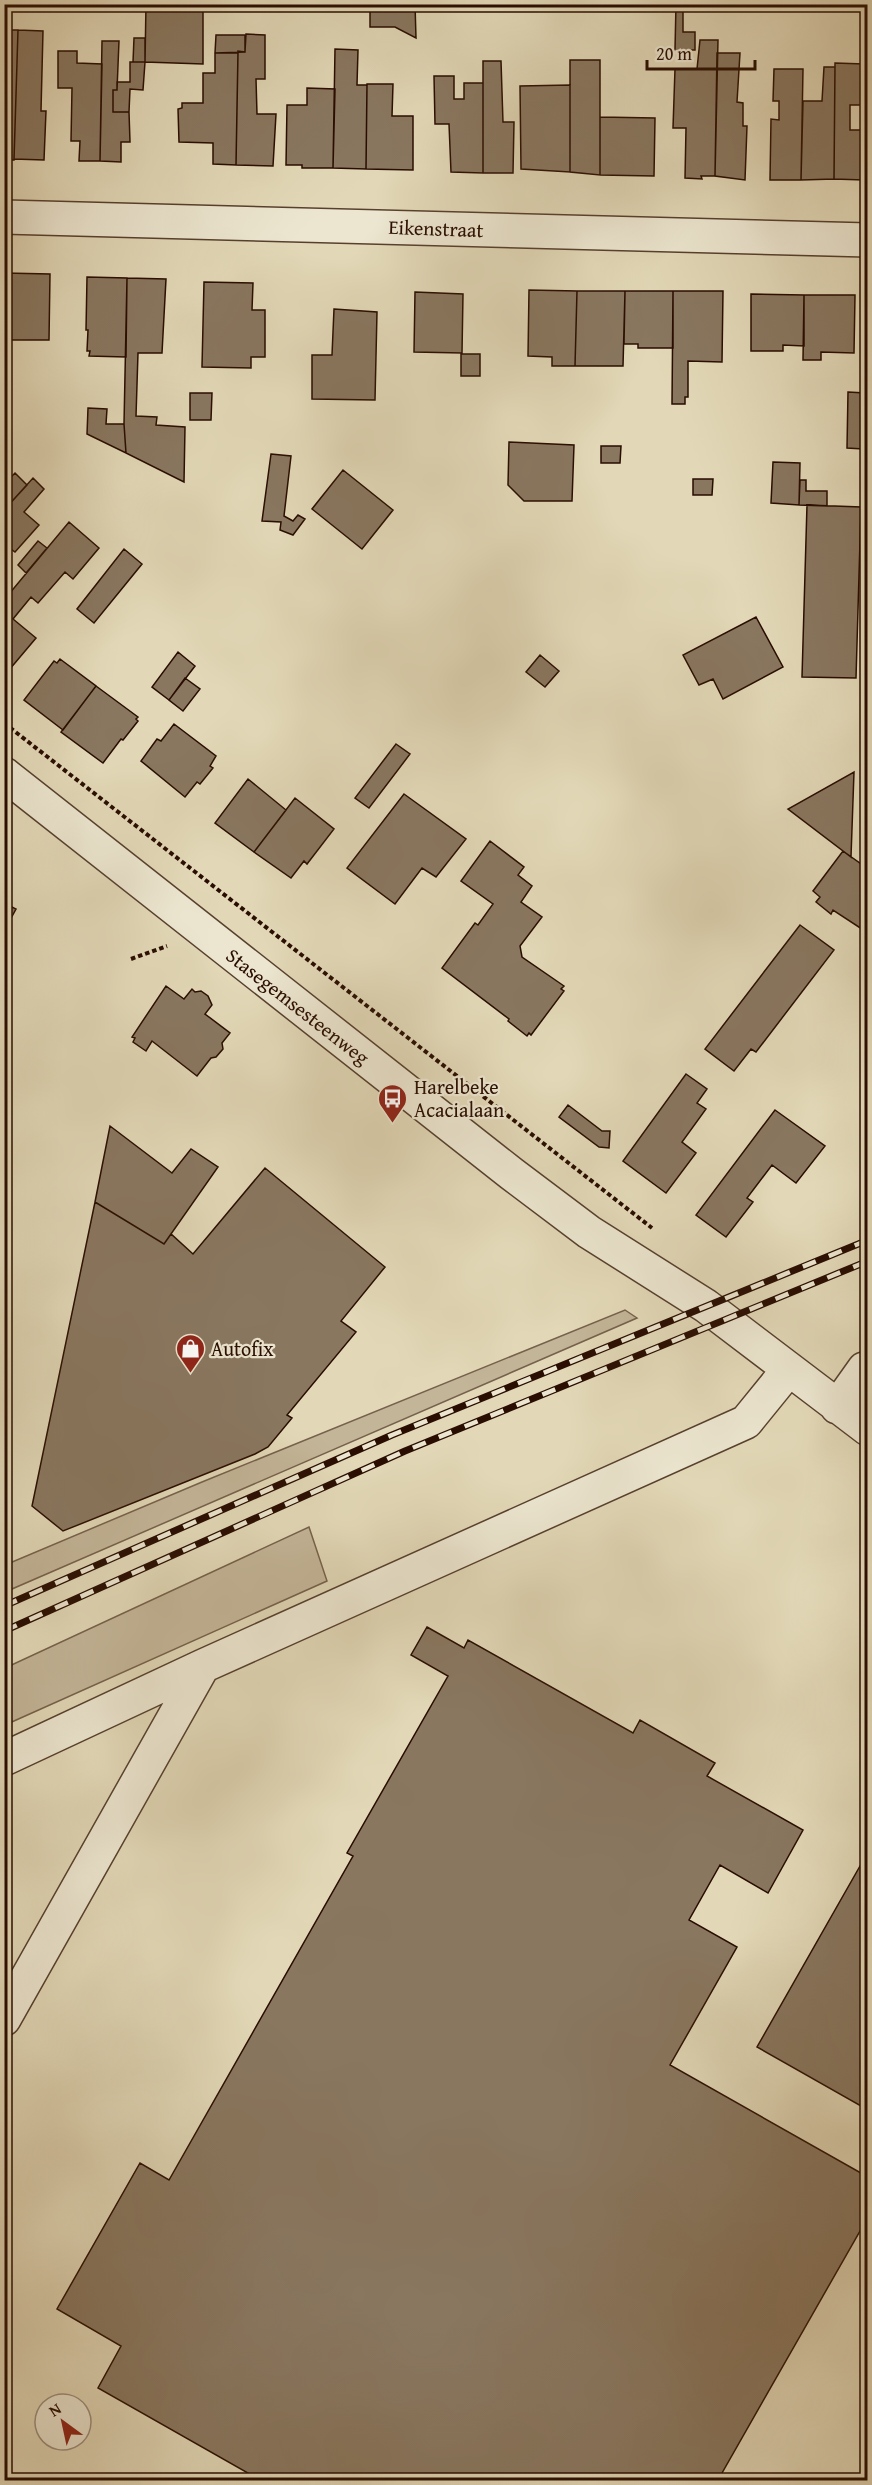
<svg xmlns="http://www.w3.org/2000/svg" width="872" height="2485" viewBox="0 0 872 2485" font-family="'Gentium Book Plus',serif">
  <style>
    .green { fill: #c3b598; stroke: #76614c; stroke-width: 1.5 }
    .building { fill: #897760; stroke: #290d01; stroke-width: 1.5 }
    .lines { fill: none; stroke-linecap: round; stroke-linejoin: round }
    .minor-casing { stroke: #57402e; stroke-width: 36 }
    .path { stroke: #290d01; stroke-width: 4; stroke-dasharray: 4.5 3; stroke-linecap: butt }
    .minor { stroke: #ece6d0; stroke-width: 33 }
    .rail-casing { stroke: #290d01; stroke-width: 7 }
    .rail { stroke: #ece6d0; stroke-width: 4.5; stroke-dasharray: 14; stroke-linecap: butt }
    .labels { text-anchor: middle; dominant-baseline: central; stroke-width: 4.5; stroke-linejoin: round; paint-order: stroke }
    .street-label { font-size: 20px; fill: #290d01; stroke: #ece6d0 }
    .poi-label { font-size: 20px; fill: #290d01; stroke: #ece6d0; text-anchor: start }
  </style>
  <rect width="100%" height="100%" fill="#e2d8b7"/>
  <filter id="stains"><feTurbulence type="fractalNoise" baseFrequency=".00333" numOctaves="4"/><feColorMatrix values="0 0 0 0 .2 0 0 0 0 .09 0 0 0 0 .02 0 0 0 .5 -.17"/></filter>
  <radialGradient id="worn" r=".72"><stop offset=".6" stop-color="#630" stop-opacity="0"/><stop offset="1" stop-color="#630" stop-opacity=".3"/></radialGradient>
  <path class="green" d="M625,1310L637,1318L5,1592V1565L202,1482Z
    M309,1527L327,1581L5,1725V1668Z"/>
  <path class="building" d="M146,4H203V64L145,62Z
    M370,4H415L416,38L395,27H370Z
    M676,4H683V32H695V50H675Z
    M5,30H18L14,160H4Z
    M18,30L43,31L41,111H46L44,160L14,159Z
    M246,34L265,35V79H256L257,114H276L273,166L236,165L238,51L245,52Z
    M216,35H245V52L215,53Z
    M134,38H145V62H133Z
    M700,40H718L715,176H701L702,179L685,178L686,128H673L675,69H697Z
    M102,41H119L117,90H113V112H129L130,142H121V162L100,161Z
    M335,49L358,50L357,85H367L366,169L333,168Z
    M58,51H77V63L102,64L100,161H79L80,141H71L72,88H58Z
    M215,53H238L236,165L213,164V143L179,142L178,109L182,108V103H203V73H215Z
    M717,53H740L737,102L743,103V126H747L745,180L715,176Z
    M570,60H600V175L570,172Z
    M483,61H501L503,122H514L513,173H483Z
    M130,62H145L143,90L130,89L129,112H113V90H117V82H130Z
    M835,63L864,64L863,105H850V130H863L864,180L834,179Z
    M864,64H868V180H864Z
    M824,67H835L834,179L801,180L803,101H822Z
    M774,69H803L801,180H770L771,119L779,120V101H773Z
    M434,76H454V99H464V83H483V173L451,172L449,124H435Z
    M393,84L392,116H413V170L366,169L367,84Z
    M570,85V172L521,169L520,86Z
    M307,88L335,89L333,168H302V165H286L287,105H307Z
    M600,117L655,118L654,176L600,175Z
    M4,273L50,274L49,340H4Z
    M87,277L127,278L126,357L89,356L90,351H87L88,330H86Z
    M127,278L166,279L162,353H138L136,416L157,417L156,425L185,427L184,482L126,453L124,424Z
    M204,282L253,283L252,310H265V357H251V368L202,367Z
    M529,290L577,291L575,366H552V357L528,356Z
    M577,291H625L623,366H575Z
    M625,291H673V348H638V344H624Z
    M673,291H723L722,362L688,361V397H685V404H672Z
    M415,292L463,294L462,353L414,352Z
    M751,294L804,295V346L783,345V351H751Z
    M804,295H855L854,353L821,352V360H803Z
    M334,309L377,312L375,400L312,399V355H332Z
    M461,354H480V376H461Z
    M848,392L865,393L863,449L847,448Z
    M190,393H212L211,420H190Z
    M865,393H868V453L867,442H863Z
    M88,408L107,409L106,424H124L126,453L87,434Z
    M509,442L574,445L572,501H524L508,485Z
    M601,446H621L620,463H601Z
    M271,454L291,456L284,516L293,521L298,515L305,519L293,535L280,530L281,522L262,521Z
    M773,462L800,463L799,505L771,503Z
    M343,470L393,510L362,549L312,509Z
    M15,473L27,485L4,510V484Z
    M33,478L44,489L24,512L39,525L15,552L4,544V510Z
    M693,479H713L712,495H693Z
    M800,480H806V491H827V506L799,505Z
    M807,505L861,507L856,678L802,677Z
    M69,522L99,548L73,579L65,572L38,603L31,597L13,619L36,638L4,676V600Z
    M38,541L47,548L26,573L18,565Z
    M124,549L142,564L94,623L77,609Z
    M4,572L11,578L6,584L12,590L4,600Z
    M756,617L783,667L723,699L713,679L699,685L683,655Z
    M178,652L195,666L169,700L152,687Z
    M540,655L559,671L545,687L526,672Z
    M60,659L96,686L63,730L24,700L54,661L57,663Z
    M185,678L200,689L183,711L169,700Z
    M96,686L138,717L136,719L138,721L123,740L121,739L103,763L61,732Z
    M174,724L216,756L210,766L213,768L200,784L197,782L185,797L141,761L157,739L161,741Z
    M396,744L410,754L369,808L355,798Z
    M854,772L851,857L788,809Z
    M248,779L286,810L254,852L215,823Z
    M404,794L466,839L436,877L422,868L395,904L347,868Z
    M295,798L334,829L307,864L304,861L291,878L254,852Z
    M490,841L524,867L518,875L532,886L521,902L542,917L520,946L522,957L564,986L561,989L564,991L531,1035L529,1033L527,1036L508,1021L509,1019L442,968L475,923L478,925L493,904L461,881Z
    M843,851L868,869V933L833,910L831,914L816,902L820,897L813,891Z
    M4,903L16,909L4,931Z
    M800,925L834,950L756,1052L751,1049L734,1071L705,1049Z
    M166,986L184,999L192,989L195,992L201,991L208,996L212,1005L205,1014L230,1033L222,1043L223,1049L216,1057L211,1058L197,1076L152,1041L146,1051L133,1042L135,1038L132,1037Z
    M686,1074L707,1089L697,1103L706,1109L682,1142L696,1153L666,1193L623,1161Z
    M568,1105L602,1131H610L609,1148L599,1147L559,1117Z
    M775,1110L825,1146L796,1183L772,1165L747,1198L753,1202L726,1237L696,1215Z
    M110,1126L172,1173L191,1149L218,1167L164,1244L95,1202Z
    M265,1168L385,1267L341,1321L356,1332L287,1415L292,1418L268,1447L255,1454L63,1531L32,1506L95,1202L164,1244L171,1234L193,1254Z
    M427,1627L464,1648L468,1640L633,1733L640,1720L715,1763L707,1776L803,1830L768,1893L720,1865L689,1920L737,1947L670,2065L868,2177V2217L718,2480H260L98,2388L121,2346L57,2309L140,2163L169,2180L353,1856L347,1853L448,1676L411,1655Z
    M868,1852V2110L757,2047Z"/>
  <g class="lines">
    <defs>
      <path id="minor" d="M4,217L868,240
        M4,774L512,1174L589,1232L706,1306L868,1429
        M837,1407L864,1369L868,1368
        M4,1759L203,1666L746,1422L789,1369
        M4,2019L203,1666"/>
    </defs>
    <use href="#minor" class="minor-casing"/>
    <path class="path" d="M4,723L652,1228
      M131,959L167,946"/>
    <use href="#minor" class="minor"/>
    <defs>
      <path id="rail" d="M4,1606L392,1435L868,1240
        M4,1631L405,1451L868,1261"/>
    </defs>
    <use href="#rail" class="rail-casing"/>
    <use href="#rail" class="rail"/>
  </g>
  <defs>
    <symbol id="bus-pin" viewBox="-11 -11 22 30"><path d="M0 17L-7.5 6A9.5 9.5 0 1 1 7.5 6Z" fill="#8f2418" stroke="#ece6d0"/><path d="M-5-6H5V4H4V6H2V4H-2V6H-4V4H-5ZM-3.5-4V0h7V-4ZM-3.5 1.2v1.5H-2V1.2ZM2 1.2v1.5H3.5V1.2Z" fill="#fff"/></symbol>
    <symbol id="shop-pin" viewBox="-11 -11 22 30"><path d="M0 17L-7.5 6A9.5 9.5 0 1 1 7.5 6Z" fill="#8f2418" stroke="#ece6d0"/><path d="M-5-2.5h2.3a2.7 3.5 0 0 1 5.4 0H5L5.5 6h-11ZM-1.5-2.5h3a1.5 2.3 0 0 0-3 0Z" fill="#fff"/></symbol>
  </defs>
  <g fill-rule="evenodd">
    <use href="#bus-pin" x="376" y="1082" width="33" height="45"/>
    <use href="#shop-pin" x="174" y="1332" width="33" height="45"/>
  </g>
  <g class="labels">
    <g class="street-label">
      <text transform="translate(436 228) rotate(2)">Eikenstraat</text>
      <text transform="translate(298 1006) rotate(38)">Stasegemsesteenweg</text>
    </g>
    <g class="poi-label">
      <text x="414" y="1086">Harelbeke<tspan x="414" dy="23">Acacialaan</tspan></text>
      <text x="211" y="1348">Autofix</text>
    </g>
  </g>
  <rect width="872" height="2485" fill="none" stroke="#e2d8b7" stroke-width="24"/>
  <rect x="6" y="6" width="860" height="2473" fill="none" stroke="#290d01" stroke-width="3"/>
  <rect x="12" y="12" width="848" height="2461" fill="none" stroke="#290d01" stroke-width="1.5"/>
  <g transform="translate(63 2422) rotate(327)"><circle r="28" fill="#ece6d0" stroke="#9e8f7d" stroke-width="1.5"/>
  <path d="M0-4.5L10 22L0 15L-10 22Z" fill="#8f2418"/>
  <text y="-9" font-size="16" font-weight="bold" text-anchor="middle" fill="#290d01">N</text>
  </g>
  <path d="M647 60v9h108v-9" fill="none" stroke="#290d01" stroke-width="3"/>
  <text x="656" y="60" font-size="18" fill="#290d01" stroke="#ece6d0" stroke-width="4.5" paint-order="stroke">20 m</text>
  <rect width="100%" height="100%" filter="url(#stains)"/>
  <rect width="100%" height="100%" fill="url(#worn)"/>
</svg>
